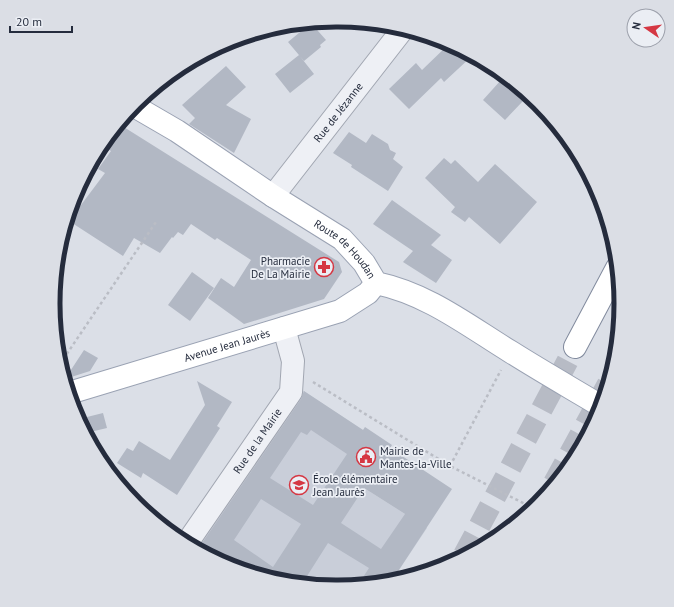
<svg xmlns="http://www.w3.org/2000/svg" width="674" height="607" viewBox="0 0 674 607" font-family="'PT Sans',sans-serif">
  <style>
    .built { fill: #c9ced9 }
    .building { fill: #b2b8c4; fill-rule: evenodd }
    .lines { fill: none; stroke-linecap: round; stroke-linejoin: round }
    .highway-tunnel { stroke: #b7bbc5; stroke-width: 22; stroke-dasharray: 22 11; stroke-linecap: butt }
    .minor-casing { stroke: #a1a6b1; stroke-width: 24 }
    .major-casing { stroke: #9aa2b3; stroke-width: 24 }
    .highway-casing { stroke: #828b9e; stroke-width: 24 }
    .path { stroke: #babdc5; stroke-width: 2.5; stroke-dasharray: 3 3; stroke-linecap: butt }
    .minor { stroke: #eef0f5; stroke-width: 22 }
    .major { stroke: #fff; stroke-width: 22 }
    .highway { stroke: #fff; stroke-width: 22 }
    .labels { text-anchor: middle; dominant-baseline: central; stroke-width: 3.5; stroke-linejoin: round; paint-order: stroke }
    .street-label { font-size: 11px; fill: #252c3d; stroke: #ebeef4 }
    .poi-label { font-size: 11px; fill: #252c3d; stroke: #ebeef4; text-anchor: start }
    .rim { fill: none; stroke: #252c3d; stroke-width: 5 }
  </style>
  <rect width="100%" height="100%" fill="#dbdfe7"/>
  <path class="built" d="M299,388L363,430L364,488L427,528L391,582L337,587L281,582L228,565L195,548Z"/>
  <path class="building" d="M311,23L326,40L320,45L321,47L304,61L288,42Z
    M449,44L472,56L444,82L441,78L409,109L389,89L416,63L422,70Z
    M299,55L314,74L290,93L275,74Z
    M226,66L246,87L226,105L251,119L234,153L189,124L195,118L182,105Z
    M501,80L523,101L505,120L483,100Z
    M119,124L339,262L342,272L324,299L244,324L208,298L221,278L234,287L251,260L217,238L215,240L191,224L183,235L178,232L173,238L172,237L160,253L134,238L123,256L69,221L105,173L98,169L111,151L102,145Z
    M349,132L366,143L372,134L388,144L390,150L396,153L393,159L403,167L388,191L351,167L352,165L333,153Z
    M444,158L451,164L455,160L478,182L495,164L537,202L500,244L469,217L465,222L451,212L455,207L425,178Z
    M392,200L441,235L431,245L452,260L436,283L403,262L413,251L373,224Z
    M192,272L214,288L190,321L168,305Z
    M84,350L98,358L90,371L65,379Z
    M197,381L232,402L217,426L220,428L177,495L143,473L141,478L117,463L127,448L133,451L139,441L170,460L205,405Z
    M304,391L363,430L365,427L392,445L390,448L452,489L391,582L358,585L369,568L328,543L302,584L281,582L228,565L198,549L301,399ZM311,430L347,454L313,505L270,478L301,432L307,435ZM364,488L405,514L381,549L341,523ZM261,499L301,524L273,567L234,540Z
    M103,413L107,428L86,433L79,419Z"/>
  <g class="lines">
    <path class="highway-tunnel" d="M554,483L608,384
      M464,555L575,347"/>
    <defs>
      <g id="minor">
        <path id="s1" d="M273,196L403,29"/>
        <path id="s2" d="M187,543L291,392L293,361L284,328"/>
      </g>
      <g id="major">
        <path id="s3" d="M134,106L177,131L273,196L342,239L364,263L376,283C428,294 467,325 511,352C541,371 571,388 601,406"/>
        <path id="s4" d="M69,393L340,311L368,293L376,283"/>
      </g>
      <path id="highway" d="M575,347L617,268"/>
    </defs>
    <use href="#minor" class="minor-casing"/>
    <use href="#major" class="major-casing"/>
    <use href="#highway" class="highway-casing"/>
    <path class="path" d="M60,364L156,222
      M313,382L450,466L533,508
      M450,466L501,370"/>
    <use href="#minor" class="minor"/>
    <use href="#major" class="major"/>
    <use href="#highway" class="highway"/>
  </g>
  <defs>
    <symbol id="pharmacy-ring" viewBox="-11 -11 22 22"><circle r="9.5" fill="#ebeef4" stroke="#d53743" stroke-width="1.5"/><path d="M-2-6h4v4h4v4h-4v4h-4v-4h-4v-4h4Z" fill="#d53743"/></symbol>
    <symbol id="civic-ring" viewBox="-11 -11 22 22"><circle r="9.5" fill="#ebeef4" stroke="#d53743" stroke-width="1.5"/><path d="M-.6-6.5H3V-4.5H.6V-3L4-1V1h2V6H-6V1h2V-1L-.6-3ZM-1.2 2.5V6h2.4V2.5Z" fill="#d53743"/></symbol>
    <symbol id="school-ring" viewBox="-11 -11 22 22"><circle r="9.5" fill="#ebeef4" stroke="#d53743" stroke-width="1.5"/><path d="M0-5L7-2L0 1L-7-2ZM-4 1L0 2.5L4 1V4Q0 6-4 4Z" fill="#d53743"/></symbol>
  </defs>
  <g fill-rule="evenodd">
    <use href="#pharmacy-ring" x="313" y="256" width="22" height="22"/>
    <use href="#civic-ring" x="355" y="446" width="22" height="22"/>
    <use href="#school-ring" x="288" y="474" width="22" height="22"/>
  </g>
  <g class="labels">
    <g class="street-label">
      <text stroke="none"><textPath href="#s1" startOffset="106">Rue de Jézanne</textPath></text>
      <text stroke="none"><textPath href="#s3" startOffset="256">Route de Houdan</textPath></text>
      <text stroke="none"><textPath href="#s4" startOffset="165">Avenue Jean Jaurès</textPath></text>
      <text stroke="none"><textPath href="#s2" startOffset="124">Rue de la Mairie</textPath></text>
    </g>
    <g class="poi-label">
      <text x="310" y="261" text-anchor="end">Pharmacie<tspan x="310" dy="13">De La Mairie</tspan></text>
      <text x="380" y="451">Mairie de<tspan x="380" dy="13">Mantes-la-Ville</tspan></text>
      <text x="313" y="479">École élémentaire<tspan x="313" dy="13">Jean Jaurès</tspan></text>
    </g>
  </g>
  <path d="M0 0H674V607H0ZM336 27H338A276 276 0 0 1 614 303V304A276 276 0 0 1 338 580H336A276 276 0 0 1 60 304V303A276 276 0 0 1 336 27Z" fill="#dbdee5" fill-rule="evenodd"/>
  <path class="rim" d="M336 27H338A276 276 0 0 1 614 303V304A276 276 0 0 1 338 580H336A276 276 0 0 1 60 304V303A276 276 0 0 1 336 27Z"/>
  <g transform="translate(646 28) rotate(283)"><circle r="19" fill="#ebeef4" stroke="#9ca0ab"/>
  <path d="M0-3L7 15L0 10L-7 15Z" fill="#d53743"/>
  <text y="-6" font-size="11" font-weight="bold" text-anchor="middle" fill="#252c3d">N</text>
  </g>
  <path d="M10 26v6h62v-6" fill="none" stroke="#252c3d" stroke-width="2"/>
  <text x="16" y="26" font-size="12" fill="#252c3d" stroke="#ebeef4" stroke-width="3" paint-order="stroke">20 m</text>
</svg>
